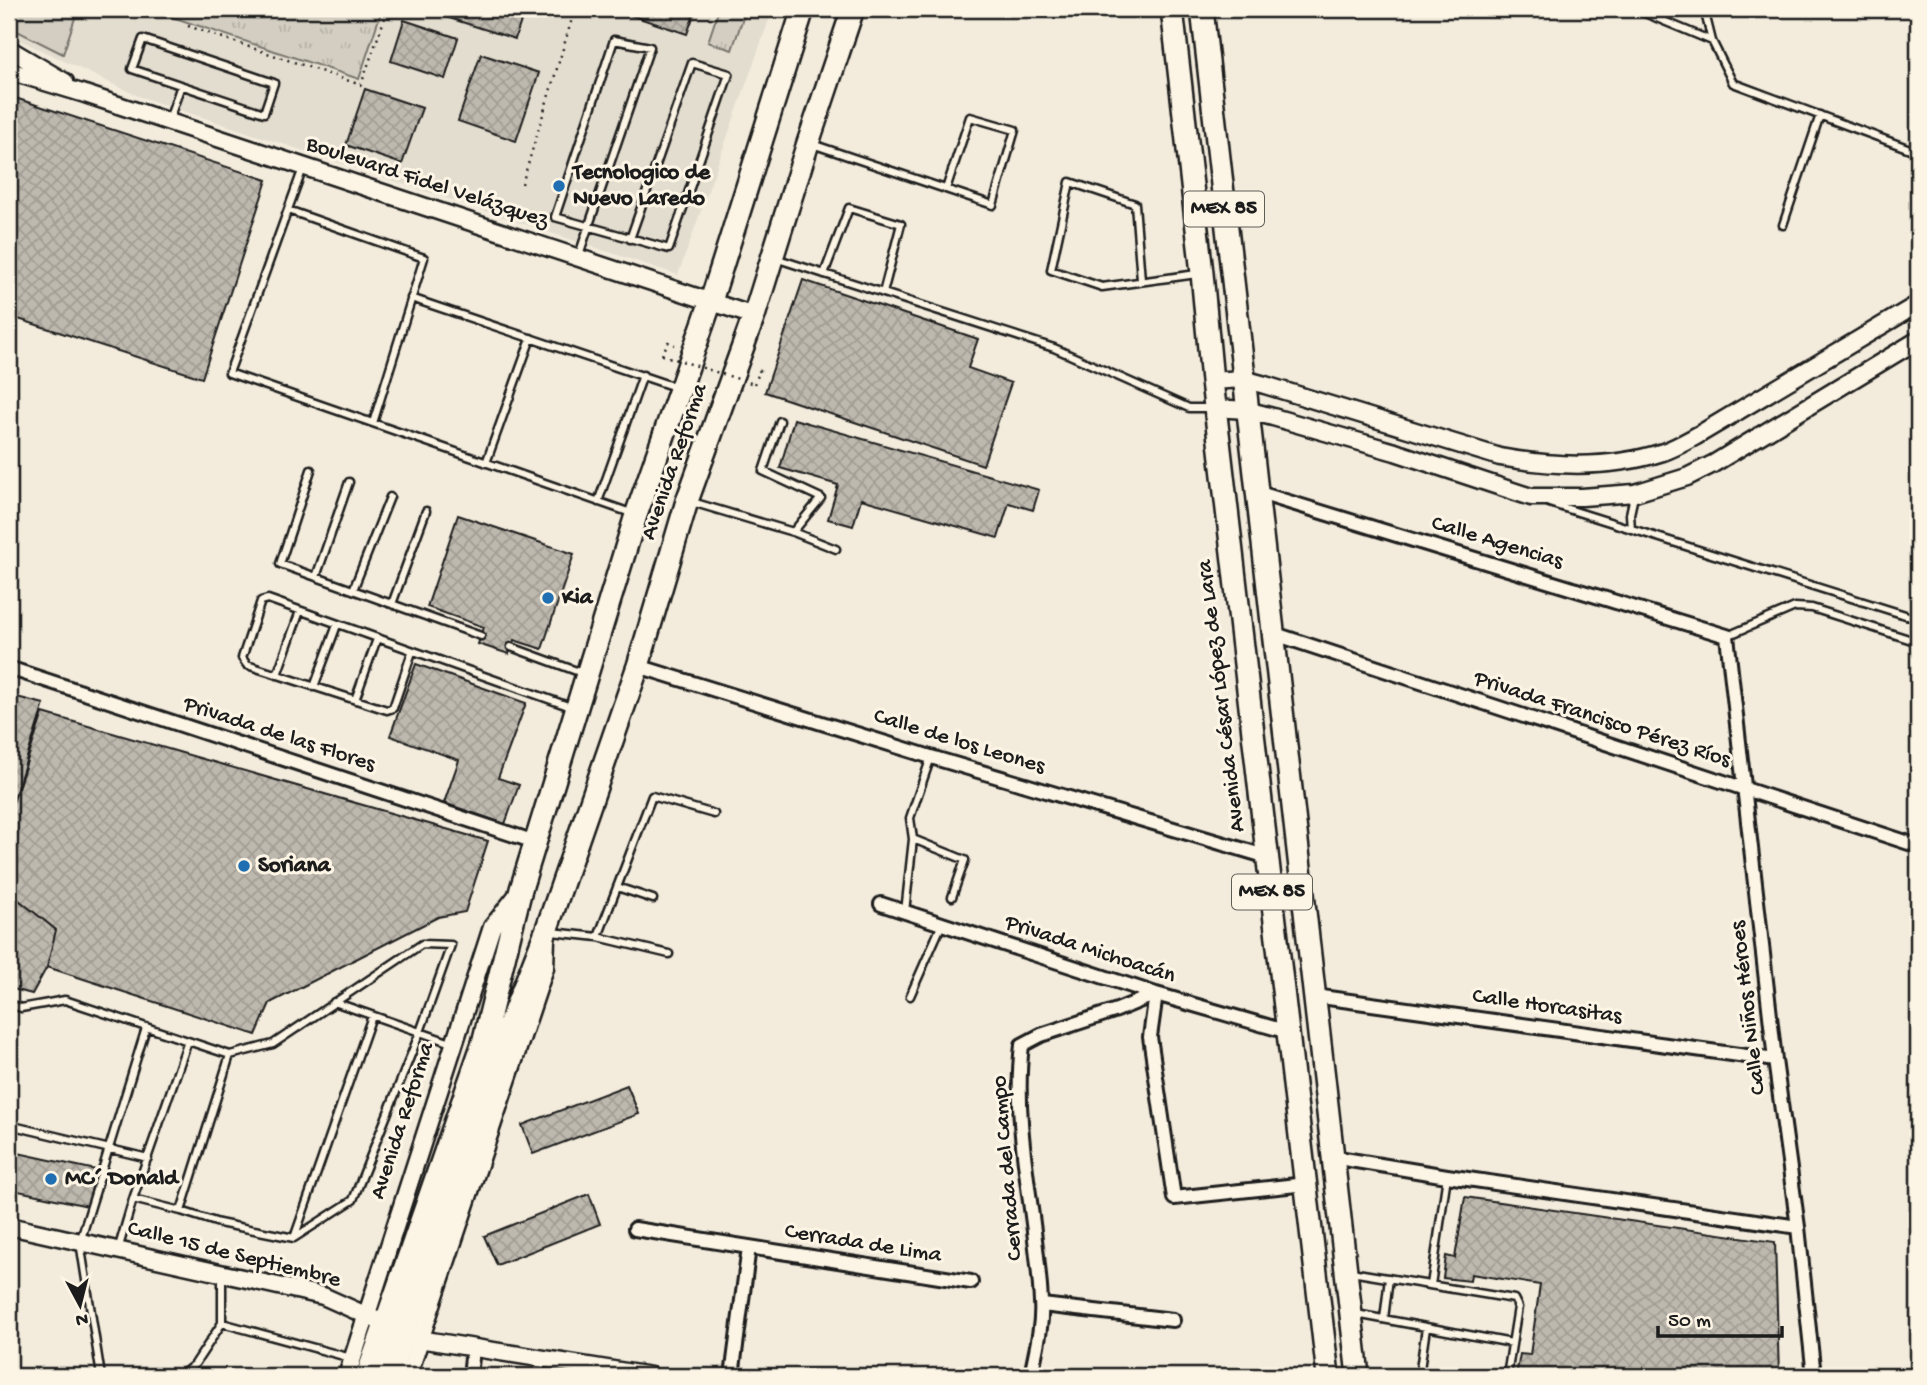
<svg xmlns="http://www.w3.org/2000/svg" width="1927" height="1385" viewBox="0 0 1927 1385" font-family="'Gochi Hand',sans-serif">
  <style>
    .built { fill: #e3ddcf }
    .grass { fill: url(#grass-tufts); stroke: #78756e; stroke-width: 2 }
    .pitch { fill: #d3cec1; stroke: #78756e; stroke-width: 2 }
    .building { fill: url(#building-cross-hatch); stroke: #1c1c1c; stroke-width: 2 }
    .lines { fill: none; stroke-linecap: round; stroke-linejoin: round }
    .service-casing { stroke: #1c1c1c; stroke-width: 11 }
    .minor-casing { stroke: #1c1c1c; stroke-width: 18 }
    .tertiary-casing { stroke: #1c1c1c; stroke-width: 21 }
    .primary-casing { stroke: #1c1c1c; stroke-width: 26 }
    .path { stroke: #1c1c1c; stroke-width: 2.5; stroke-dasharray: 2 5; stroke-linecap: butt }
    .service { stroke: #fcf5e5; stroke-width: 6 }
    .minor { stroke: #fcf5e5; stroke-width: 12 }
    .tertiary { stroke: #fcf5e5; stroke-width: 16 }
    .primary { stroke: #fcf5e5; stroke-width: 21 }
    .path-bridge { stroke: #1c1c1c; stroke-width: 2.5; stroke-dasharray: 2 5; stroke-linecap: butt }
    .poi-dot { fill: #1f6fb2; stroke: #fcf5e5; stroke-width: 2.5 }
    .labels { text-anchor: middle; dominant-baseline: central; stroke-width: 6; stroke-linejoin: round; paint-order: stroke }
    .shield { fill: #fcf5e5; stroke: #5f5d58; stroke-width: 2 }
    .shield-label { font-size: 21px; font-weight: bold; fill: #1c1c1c }
    .poi-label { font-size: 23px; font-weight: bold; fill: #1c1c1c; stroke: #fcf5e5; text-anchor: start }
    .street-label { font-size: 23px; fill: #1c1c1c; stroke: #fcf5e5 }
  </style>
  <defs>
    <pattern id="grass-tufts" width="24" height="20" patternUnits="userSpaceOnUse" patternTransform="scale(1.75)"><rect width="24" height="20" fill="#d3cec1"/><path d="M3 7l-1-3M5 7V3M7 7l1-3M15 17l-1-3M17 17v-4M19 17l1-3" fill="none" stroke="#b5b0a5"/></pattern>
    <pattern id="building-cross-hatch" width="8" height="8" patternUnits="userSpaceOnUse" patternTransform="scale(1.75)"><rect width="8" height="8" fill="#beb9ae"/><path d="M0 0l8 8M0 8l8-8" fill="none" stroke="#a39e95"/></pattern>
  </defs>
  <rect width="100%" height="100%" fill="#f3ecdd"/>
  <filter id="ink" filterUnits="userSpaceOnUse"><feTurbulence type="fractalNoise" baseFrequency=".0143" numOctaves="2"/><feDisplacementMap in="SourceGraphic" scale="14" xChannelSelector="R" yChannelSelector="G"/><feConvolveMatrix kernelMatrix="1 2 1 2 8 2 1 2 1" color-interpolation-filters="sRGB"/></filter>
  <g filter="url(#ink)">
    <path class="built" d="M9,9H773L678,275L138,96L9,35Z"/>
    <path class="grass" d="M148,9H382L359,79Z
      M719,9H746L732,50L708,42Z"/>
    <path class="pitch" d="M9,9H78L63,54L9,27Z"/>
    <path class="building" d="M421,9H525L515,39Z
      M616,9H696L687,34L615,10Z
      M404,20L458,38L445,79L391,61Z
      M481,54L539,73L516,141L458,121Z
      M365,89L422,108L402,164L346,145Z
      M9,96L267,180L202,378L9,316Z
      M803,280L978,339L968,368L1011,383L983,465L765,392Z
      M794,419L1039,490L1033,510L1009,503L998,538L861,499L853,526L828,519L838,485L780,468Z
      M458,515L574,554L542,649L514,640L509,654L478,644L484,627L427,607Z
      M416,664L526,703L498,778L519,785L505,824L444,803L459,760L390,736Z
      M9,695L44,704L9,814Z
      M43,713L488,841L465,912L438,917L270,1003L256,1035L47,967L56,930L9,892V815Z
      M9,892L56,930L47,967L32,994L9,988Z
      M627,1085L639,1114L533,1154L522,1125Z
      M9,1151L96,1170L88,1206L9,1189Z
      M589,1194L600,1224L497,1265L484,1236Z
      M1465,1197L1775,1242L1779,1376H1516L1520,1354L1530,1355L1540,1285L1471,1274L1470,1281L1443,1278L1446,1256L1455,1258Z
      M429,1371L460,1375L459,1376H429Z"/>
    <g class="lines">
      <defs>
        <path id="service" d="M1635,9L1712,41
          M1704,9L1712,41L1733,83L1918,152
          M143,39L274,83L264,113L132,69Z
          M169,120L181,85
          M812,144L993,205L1015,130L970,117L946,189
          M303,168L229,373L631,513
          M288,210L424,258L373,423
          M1783,225L1820,115
          M579,255L588,228L650,47L614,40L555,217L669,249L729,74L692,63L630,239
          M775,258L1054,348L1189,408H1210
          M824,274L849,208L901,224L883,293
          M1141,280L1135,204L1070,182L1051,270L1102,287L1197,274
          M411,298L678,388
          M780,421L763,471L821,498L793,532
          M486,463L531,338
          M311,470L280,564L481,636
          M598,502L643,375
          M692,502L793,532L836,549
          M1549,503L1918,619
          M1631,529L1630,514L1634,496
          M316,577L349,482
          M353,590L390,497
          M392,604L426,511
          M1727,636L1795,607L1812,608L1918,642
          M511,647L582,673
          M412,652L393,708L387,710L247,665L242,658L261,601L268,599L571,707
          M277,675L300,611
          M314,687L337,625
          M355,700L377,639
          M913,839L965,860L952,897
          M617,887L653,899
          M905,912L913,839L910,818L931,757
          M552,932L598,937L669,954
          M598,937L652,796L714,814
          M910,996L942,924
          M334,1002L454,1044
          M9,1004L21,1008L65,1000L230,1055L273,1044L422,944L451,945L420,1032L353,1200L294,1238L372,1016
          M9,1125L148,1158
          M133,1199L188,1041
          M181,1211L219,1223L294,1238
          M118,1250L133,1199L181,1211L230,1055
          M1351,1272L1514,1299L1518,1307L1507,1376
          M1431,1285L1447,1176
          M1356,1314L1512,1343
          M1384,1319L1389,1278
          M222,1323V1276
          M101,1376L80,1242L146,1028
          M180,1376L195,1364L222,1323L351,1358
          M1419,1376L1426,1328"/>
        <path id="minor" d="M1256,492L1727,636L1775,1060L1798,1227L1814,1376
          M1272,633L1918,846
          M638,666L931,757L1268,857
          M9,668L535,842
          M881,904L1156,994L1288,1032
          M1156,994L1150,1037L1174,1198L1306,1184
          M1314,996L1775,1060
          M1332,1157L1447,1176L1798,1227
          M635,1229L971,1282
          M1042,1305L1173,1320
          M470,1376L473,1348
          M732,1376L749,1247
          M1031,1376C1035,1353 1043,1326 1041,1302C1037,1217 1012,1130 1022,1045L1041,1035L1117,1010L1156,994"/>
        <path id="tertiary" d="M9,49L65,82
          M9,71L85,94L754,316
          M1212,381L1243,379L1265,385L1500,457C1554,467 1611,469 1663,452C1675,448 1687,441 1698,435L1918,304
          M1215,408L1246,410L1273,417L1395,452L1531,497H1582L1635,493L1687,477L1713,464L1918,340
          M9,1226L323,1296L419,1339L651,1376
          M347,1376L492,927L518,894
          M408,1376L545,968L546,939"/>
        <path id="primary" d="M1172,9L1202,273L1212,381L1328,1376
          M1202,9L1358,1376
          M367,1376L483,1043L521,889L636,515L711,301L803,9
          M389,1376L500,1048L546,931L638,666L687,501L754,316L808,143L853,9"/>
      </defs>
      <use href="#service" class="service-casing"/>
      <use href="#minor" class="minor-casing"/>
      <use href="#tertiary" class="tertiary-casing"/>
      <use href="#primary" class="primary-casing"/>
      <path class="path" d="M188,26L361,85L388,9
        M522,184L575,9
        M662,355L668,342L675,345
        M754,384L760,371L755,370"/>
      <use href="#service" class="service"/>
      <use href="#minor" class="minor"/>
      <use href="#tertiary" class="tertiary"/>
      <use href="#primary" class="primary"/>
      <path class="path-bridge" d="M662,355L754,384"/>
    </g>
  </g>
  <g class="poi-dot">
    <circle cx="559" cy="186" r="7"/>
    <circle cx="548" cy="598" r="7"/>
    <circle cx="244" cy="866" r="7"/>
    <circle cx="51" cy="1179" r="7"/>
  </g>
  <g class="labels">
    <g class="shield">
      <rect x="1184" y="191.5" width="80" height="35" rx="5"/>
      <rect x="1232" y="874.5" width="80" height="35" rx="5"/>
    </g>
    <g class="shield-label">
      <text x="1224" y="209">MEX 85</text>
      <text x="1272" y="892">MEX 85</text>
    </g>
    <g class="poi-label">
      <text x="573" y="173">Tecnologico de<tspan x="573" dy="26">Nuevo Laredo</tspan></text>
      <text x="562" y="598">Kia</text>
      <text x="258" y="866">Soriana</text>
      <text x="65" y="1179">MC´ Donald</text>
    </g>
    <g class="street-label">
      <text transform="translate(427 183) rotate(18)">Boulevard Fidel Velázquez</text>
      <text transform="translate(675 462) rotate(-71)">Avenida Reforma</text>
      <text transform="translate(1497 543) rotate(17)">Calle Agencias</text>
      <text transform="translate(1222 696) rotate(-97)">Avenida César López de Lara</text>
      <text transform="translate(1602 720) rotate(18)">Privada Francisco Pérez Ríos</text>
      <text transform="translate(279 735) rotate(18)">Privada de las Flores</text>
      <text transform="translate(959 742) rotate(17)">Calle de los Leones</text>
      <text transform="translate(1090 950) rotate(18)">Privada Michoacán</text>
      <text transform="translate(1547 1007) rotate(8)">Calle Horcasitas</text>
      <text transform="translate(1749 1008) rotate(-97)">Calle Niños Héroes</text>
      <text transform="translate(403 1121) rotate(-72)">Avenida Reforma</text>
      <text transform="translate(1008 1168) rotate(-95)">Cerrada del Campo</text>
      <text transform="translate(863 1244) rotate(9)">Cerrada de Lima</text>
      <text transform="translate(234 1255) rotate(14)">Calle 15 de Septiembre</text>
    </g>
  </g>
  <rect width="1927" height="1385" fill="none" stroke="#fcf5e5" stroke-width="35"/>
  <rect x="18" y="18" width="1892" height="1350" fill="none" stroke="#1c1c1c" stroke-width="2.5" filter="url(#ink)"/>
  <g transform="translate(80 1305) rotate(173)" stroke="#fcf5e5" stroke-width="5" paint-order="stroke">
  <path d="M0-5L12 26L0 18L-12 26Z" fill="#1c1c1c"/>
  <text y="-10" font-size="19" font-weight="bold" text-anchor="middle" fill="#1c1c1c">N</text>
  </g>
  <path d="M1658 1326v10h124v-10" fill="none" stroke="#1c1c1c" stroke-width="3.5"/>
  <text x="1668" y="1326" font-size="21" fill="#1c1c1c" stroke="#fcf5e5" stroke-width="5" paint-order="stroke">50 m</text>
</svg>
